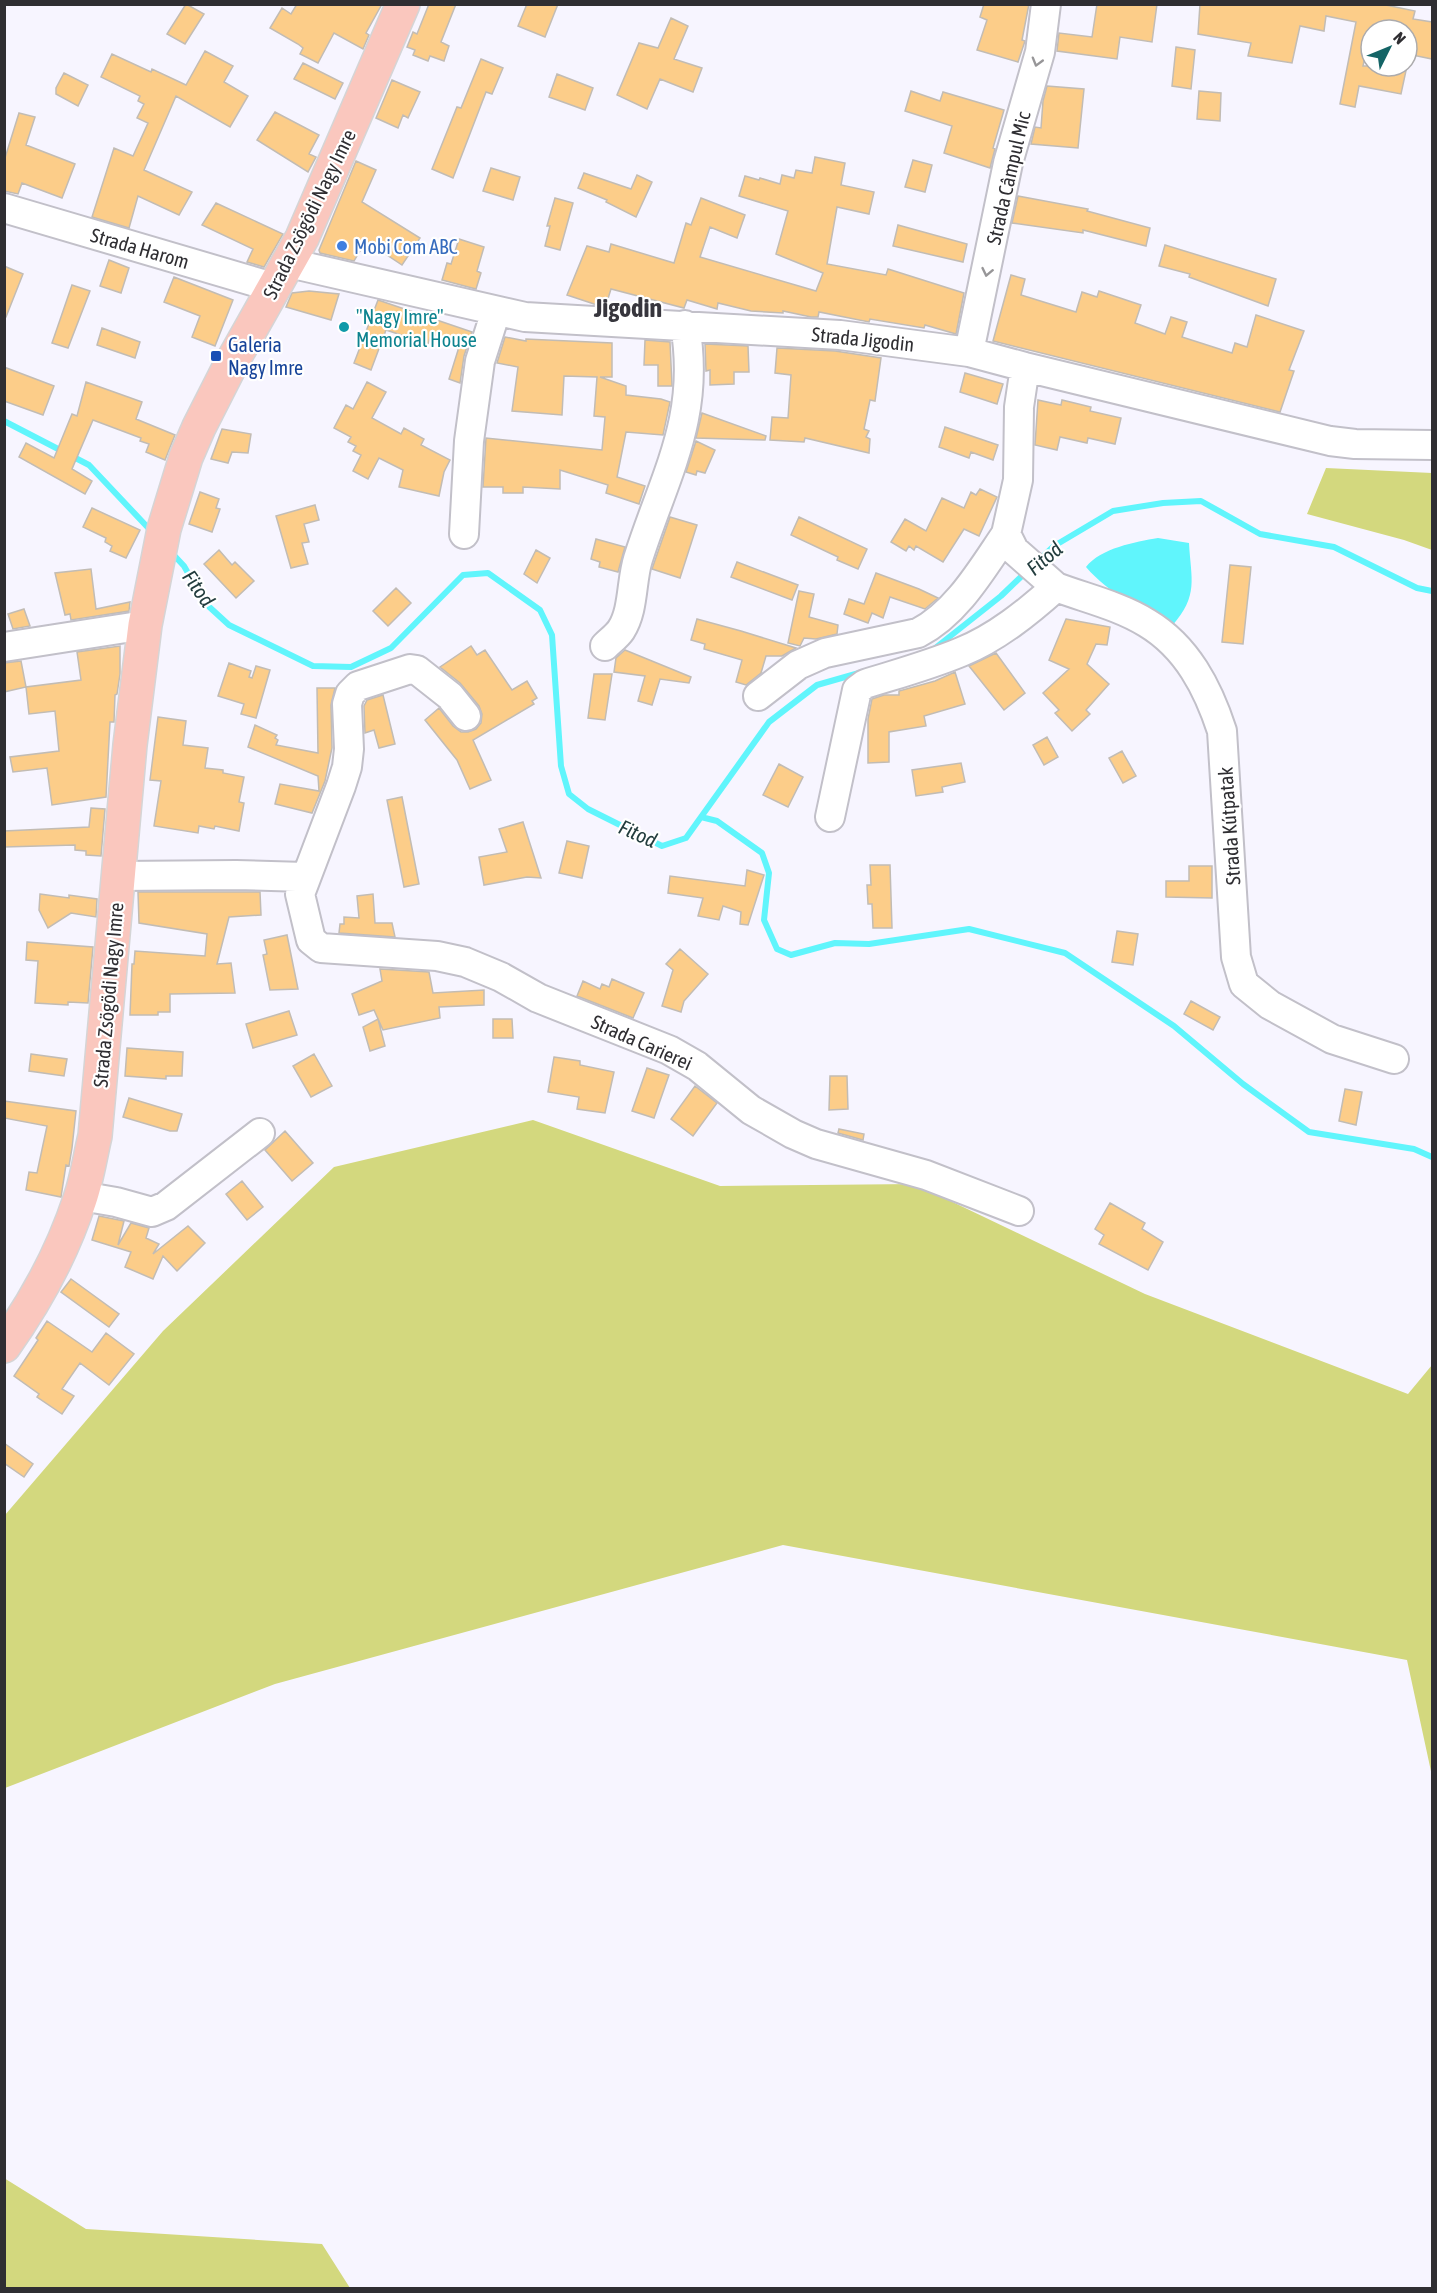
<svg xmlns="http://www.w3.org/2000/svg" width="1437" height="2293" viewBox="0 0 1437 2293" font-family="'Asap Condensed',sans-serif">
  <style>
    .green { fill: #d3d87e }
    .water { fill: #60f5fc }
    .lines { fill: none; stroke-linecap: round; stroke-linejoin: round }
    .stream { stroke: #60f5fc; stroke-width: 6 }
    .building { fill: #fccd89; stroke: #c2bcb4; stroke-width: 1.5 }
    .minor-casing { stroke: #c2c0c9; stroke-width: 32 }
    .major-casing { stroke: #d5d5d6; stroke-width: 36 }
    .minor { stroke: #fff; stroke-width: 28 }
    .major { stroke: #fac7be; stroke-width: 33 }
    .oneway { stroke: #979698 }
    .shop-dot { fill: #3f7fe0; stroke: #fff; stroke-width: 2 }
    .culture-dot { fill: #0f9aa8; stroke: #fff; stroke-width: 2 }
    .transit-dot { fill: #1a4fb4; stroke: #fff; stroke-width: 2 }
    .labels { text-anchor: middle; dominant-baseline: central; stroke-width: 4.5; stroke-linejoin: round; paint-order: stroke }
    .street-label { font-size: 20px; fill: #2f2e32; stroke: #fff }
    .shop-label { font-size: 20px; fill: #366cbe; stroke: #fff; text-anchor: start }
    .culture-label { font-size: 20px; fill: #0d838f; stroke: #fff; text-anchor: start }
    .transit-label { font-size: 20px; fill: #164399; stroke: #fff; text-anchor: start }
    .water-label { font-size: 21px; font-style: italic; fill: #233d3e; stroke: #fff }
    .district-label { font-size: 26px; font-weight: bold; fill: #37363d; stroke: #fff }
  </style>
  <rect width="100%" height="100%" fill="#f7f5ff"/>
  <path class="green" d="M1326,468L1432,473V550L1404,540L1307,514Z
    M533,1120L720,1186L915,1184L1145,1294L1408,1394L1432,1365V1776L1407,1660L783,1545L275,1684L5,1788V1515L163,1331L334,1167Z
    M4,2178L86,2229L322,2244L350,2288H5Z"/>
  <path class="water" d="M1158,538L1189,543C1191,580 1199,595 1172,626C1142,609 1109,594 1086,567C1101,548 1135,542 1158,538Z"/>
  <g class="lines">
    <path class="stream" d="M4,421L89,465L153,533
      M170,551L184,566L205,603L229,625L313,666L351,667L391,648L463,575L488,573L540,610L552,635L561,766L569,794L588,809L662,846L686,838L769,722L817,685L859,673
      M1037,562L1054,546L1113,511L1163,503L1201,501L1260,534L1334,547L1417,588L1432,591
      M934,649L1001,596L1027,571
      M701,817L717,821L762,853L769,873L764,920L777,949L791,955L835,943L869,944L969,929L1065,953L1174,1026L1243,1084L1309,1132L1414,1149L1432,1157"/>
  </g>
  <path class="building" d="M186,4L204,14L185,44L167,34Z
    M297,4H382L366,33L369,35L363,49L334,33L318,63L300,54L303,48L298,44L270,28L282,8L291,14Z
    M429,4H456L441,42L449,46L444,61L430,56L428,61L413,55L415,50L407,47L413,32L417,34Z
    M527,4H558L545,37L518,26Z
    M984,4H1029L1022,40L1025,41L1018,62L977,50L987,20L980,17Z
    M1097,4H1157L1152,42L1120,37L1117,59L1057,51L1059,33L1092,37Z
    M1200,4H1381L1415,11L1413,19L1432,22V59L1407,54V30H1370L1363,66H1407L1401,94L1359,86L1355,107L1340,104L1356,22L1326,16L1324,31L1300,26L1292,63L1248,56L1251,43L1198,34Z
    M671,18L688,26L674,59L702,68L693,92L660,79L647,109L617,95L639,43L658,48Z
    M1176,47L1195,50L1191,89L1172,86Z
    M205,51L233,66L224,82L248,96L230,127L176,96L144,170L192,192L179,215L138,196L129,228L92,217L114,148L133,156L148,123L137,118L144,104L138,101L140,96L101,77L112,54L151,72L152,69L186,85Z
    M481,59L503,68L492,94L486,92L453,178L432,169L457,107L461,108Z
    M303,63L343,83L335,99L294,79Z
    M64,73L88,85L78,106L56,94V88Z
    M557,74L593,88L585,110L549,97Z
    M392,80L420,92L408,118L403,115L398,128L376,118Z
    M1047,86L1084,89L1078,148L1031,144L1035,127L1041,128L1043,101Z
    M911,91L940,101L943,92L1004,110L993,148L995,149L990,168L944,153L952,126L905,111Z
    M1199,91L1221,93L1220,121L1197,119Z
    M275,112L319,135L309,154L316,157L308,172L257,140Z
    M19,113L35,117L26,145L75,164L62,198L22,183L18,194L4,191V161Z
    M815,157L845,163L841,185L874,192L869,214L837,207L827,264L886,275L888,269L964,293L956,334L925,325L924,328L870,319L869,322L819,312L818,317H811L783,311V313L751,311L718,303L717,309L687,300L684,308L611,289L606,305H597L567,295L587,246L609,252L611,244L674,263L686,223L691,225L701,198L745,215L737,238L710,227L700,257L816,291L823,273L776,254L788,211L739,196L745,176L759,180L760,178L780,184L782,175L794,178L796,170L812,173Z
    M913,160L932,165L925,192L905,187Z
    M356,161L376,170L362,202L420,238L402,265L366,241L354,261L320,253L319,250Z
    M491,168L520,177L513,200L483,191Z
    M584,173L631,189L637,175L652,182L636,217L606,202L607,200L578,188Z
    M1018,196L1088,209L1087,211L1150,228L1146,246L1083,230V233L1012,223Z
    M555,198L573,203L560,250L545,246L550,226H547Z
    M216,203L283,234L264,267L247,262L253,249L202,225Z
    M898,225L967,244L963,262L893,246Z
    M459,239L484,247L477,271L481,273L476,289L442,280L447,263L451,264Z
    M1165,245L1276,279L1268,306L1189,277L1190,274L1159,266Z
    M109,260L129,268L121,293L100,286Z
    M4,266L23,274L6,317H4Z
    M1011,275L1025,279L1021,295L1076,312L1082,292L1097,297L1099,291L1141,305L1135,323L1165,334L1171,317L1187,322L1182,337L1232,353L1235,343L1247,347L1256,315L1304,331L1289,370L1294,371L1280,412L993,341Z
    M174,277L233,300L215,346L192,337L200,316L164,302Z
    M72,285L90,291L68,348L52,343Z
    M309,291L339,294L331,320L286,307L292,293Z
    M378,300L472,332L464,356L460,383L449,379L459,347L430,338L428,344L386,330L371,370L354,363Z
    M102,328L140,342L135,358L97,345Z
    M505,337L526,341V339L612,343V377H600L626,386V395L661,399L670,402L663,435L626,432L617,477L645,486L639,504L606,493L608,485L560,470V489L523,487V493H503V487H483L486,438L602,450L605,417L594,416L597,377L564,376L562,415L512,411L518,367L497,363Z
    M645,340L670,342L672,386H658V365H644Z
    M705,344L748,346L749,372H734V384L710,385V370L706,371Z
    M777,348L835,351L881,358L875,401L870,400L864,429L869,431L866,437L870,439L869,453L805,438L804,442L770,440L772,417L788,418L791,375L775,373Z
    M4,367L54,386L43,415L4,401Z
    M965,373L1003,384L997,404L960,392Z
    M86,382L142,402L136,419L175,435L165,460L146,452L149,444L140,441L141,438L93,420L72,469L92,481L85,494L19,457L26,443L54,458L72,414L77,416Z
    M367,382L386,392L372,418L401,434L404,428L424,439L421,445L450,460L444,472L439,496L399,487L403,470L379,458L368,479L353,471L361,455L353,451L356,446L348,442L351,437L334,428L346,405L353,409Z
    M1038,400L1061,405L1062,400L1091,407L1090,411L1121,418L1115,444L1088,438L1087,443L1060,437L1057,450L1035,445Z
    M702,413L766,436L765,440L696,438Z
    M945,427L998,445L993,460L971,452L969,458L939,447Z
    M222,429L251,434L248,453L232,452L228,463L211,459Z
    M696,441L715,450L705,473L697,471L696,475L686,472Z
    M980,489L997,497L979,536L964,529L943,562L916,546L914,550L909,546L906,551L891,542L905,519L926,531L942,498L964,508L971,492L976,495Z
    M200,492L219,499L216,508L220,509L212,532L189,524Z
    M315,505L319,520L304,524L309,542L302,543L308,564L291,568L276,516Z
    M92,508L140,530L126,558L110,551L112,546L105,542L106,538L83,527Z
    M670,517L697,525L680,578L652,569Z
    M799,517L867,549L858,569L837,560L838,557L791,535Z
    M596,539L625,547L618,572L599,567L600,562L591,559Z
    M219,550L232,565L235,562L254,581L236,598L204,564Z
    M536,550L550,558L537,583L524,574Z
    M737,562L798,585L792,600L731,577Z
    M1230,565L1251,567L1243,644L1222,642Z
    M91,569L96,609L130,602L129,611L71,620L70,614L65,615L55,573Z
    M876,573L919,589L938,598L925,609L890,597L883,618L872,613L868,623L844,614L849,599L864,604Z
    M396,588L411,603L388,626L373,611Z
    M799,591L814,594L809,617L838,625L837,634L816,639L804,638L800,646L788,643Z
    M24,609L30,626L13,629L8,614Z
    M697,619L741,631L796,648L782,656H766L761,673L746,685L736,682L742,660L704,649L705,644L691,640Z
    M1066,619L1110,627L1107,645L1096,644L1087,664L1109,684L1086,710L1090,714L1072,731L1055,713L1059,710L1043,693L1069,669L1049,660Z
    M120,646V674L117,694L115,695L114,722H110L106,797L52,805L47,768L13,772L10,757L59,751L55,711L29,714L26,687L81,680L77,652Z
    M471,646L477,655L485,650L512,690L527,681L537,698L532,701L534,704L473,740L491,780L470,789L457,760L425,720L439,708L453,726L461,732H468L476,729L481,723L482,714L479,706L460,683L440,667Z
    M625,650L691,677L689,683L660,679L652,705L638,701L645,676L614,672L616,658Z
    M996,653L1025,693L1004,710L969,666Z
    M21,661L26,687L4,692V663Z
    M229,663L251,671L249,677L252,678L256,666L270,670L256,718L241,714L244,704L218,696Z
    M955,672L965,704L924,716L926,726L889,732V762L868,763V719L872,699L884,695H899V691L935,681Z
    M594,674H612L605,720L588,718Z
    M317,688H335L331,705L332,748L325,781L312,813L275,804L280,784L319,791L318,776L248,747L255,725L277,735L275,738L278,740L276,745L318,753Z
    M383,695L395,744L379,748L374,730L365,733L364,706L367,700Z
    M158,717L186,721L183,745L208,748L205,768L223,770V773L244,777L239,802L244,803L239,831L215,826L214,829L199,826L198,833L154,826L161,781L150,780Z
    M1047,737L1058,757L1044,765L1033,745Z
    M1122,751L1136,776L1123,783L1109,758Z
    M961,763L965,782L942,787L943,792L916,796L912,770Z
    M779,764L803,777L788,807L763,795Z
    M402,797L419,884L404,887L387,800Z
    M91,808L105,809L101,856L86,855V851L75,850V845L4,847V831L89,827Z
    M523,822L541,878L527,877L484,885L479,857L507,852L499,829Z
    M567,841L589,846L582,878L559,873Z
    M870,865H890L892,928H873L872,904H868L867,885H871Z
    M1189,866H1212V898L1166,897V881H1189Z
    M747,870L764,875L748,925L740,924L741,912L723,906L719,920L698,916L703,898L668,893L670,876L745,886Z
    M138,892H260L261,915L229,917L217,964L231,963L235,993L170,994V1012H158V1015H130L132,964H134L135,951L205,956L207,934L139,923Z
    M40,894L69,898V895L97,899L96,917L71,913L48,928L39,910Z
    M373,894L375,923H392L395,937L339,933L340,924H344V917L359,918L357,896Z
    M1117,931L1138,934L1133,965L1112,962Z
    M287,935L298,989L270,990L263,955L267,954L264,940Z
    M27,942L93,947L88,1003L68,1002V1005L35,1003L38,961L26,960Z
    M680,949L708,974L684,1001L681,1012L662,1006L673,970L666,964Z
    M380,969L429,972L433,993L484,990V1005L439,1007L440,1018L383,1030L374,1010L359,1015L352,994L382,981Z
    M612,979L644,993L633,1018L577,996L583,981L600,989L602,984L609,987Z
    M1191,1001L1220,1017L1213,1030L1184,1014Z
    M289,1011L297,1035L253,1048L246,1024Z
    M378,1019L385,1046L370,1051L363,1027Z
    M493,1019H512L513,1038H493Z
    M127,1048L183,1052L182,1076H166V1079L125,1076Z
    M31,1054L67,1059L64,1076L29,1071Z
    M314,1054L332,1086L311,1097L293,1066Z
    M554,1057L580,1061V1065L614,1072L605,1113L577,1109L579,1097L548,1092Z
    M647,1068L669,1075L654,1118L632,1111Z
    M830,1076H847L848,1109L829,1110Z
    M695,1086L717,1103L693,1136L671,1119Z
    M1345,1089L1362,1092L1356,1125L1339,1121Z
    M129,1098L182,1114L177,1131H170L123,1117Z
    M4,1101L76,1111L72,1148L69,1166L66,1165L61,1197L26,1190L29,1172L37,1173L47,1126L4,1118Z
    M839,1129L864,1134L863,1140L838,1133Z
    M285,1131L313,1163L292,1181L265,1150Z
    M242,1181L263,1207L247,1220L226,1194Z
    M1110,1203L1145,1223L1142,1229L1163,1242L1148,1270L1099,1244L1104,1235L1095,1229Z
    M99,1216L124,1221L118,1245L131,1223L149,1228L146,1238L159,1244L153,1254L188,1226L205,1243L177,1271L163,1256L153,1279L125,1267L131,1252L92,1240Z
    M71,1279L119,1314L109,1327L61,1292Z
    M47,1321L92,1352L106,1333L134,1354L109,1385L80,1363L62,1389L74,1396L62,1414L37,1397L39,1394L14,1376L38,1340L36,1338Z
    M4,1443L33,1464L24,1477L4,1463Z"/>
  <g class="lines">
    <defs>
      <path id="minor" d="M4,208L276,288
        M289,263L525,317L840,335L969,352L1025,367L1330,441L1355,444L1432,445
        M969,352L1008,163L1040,52L1046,4
        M464,534L469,441L480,361L496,311
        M1056,587C1085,598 1120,606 1147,623C1187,647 1208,688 1222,731L1236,957L1244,984L1270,1005L1332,1039L1394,1059
        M605,646C610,641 617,636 621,630C634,610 631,581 638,559C665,474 701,418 685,325
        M4,647L145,625
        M758,696L798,665L825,653L918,633C957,613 982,569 1006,534
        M466,716L450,696L417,670L410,669L358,686L350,694L347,704L349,749L347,767L341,786L300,894L311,940L321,948L437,956L465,962L501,977L538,998L669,1050L697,1066L751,1110L793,1134L816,1144L926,1175L1019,1211
        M830,817L857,690L865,684C897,674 930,665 961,652C996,638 1028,612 1056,587L1014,550L1006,534L1018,480L1019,407L1025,367
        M119,876L236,875L305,877
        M81,1196L116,1202L152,1212L166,1206L260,1133"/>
      <path id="major" d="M4,1346C36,1301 63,1251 80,1199C87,1179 90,1157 95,1136L130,745L145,625L164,529L186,457L199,427L232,362L302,238L403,4"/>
    </defs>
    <use href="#minor" class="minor-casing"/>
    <use href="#major" class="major-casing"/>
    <use href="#minor" class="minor"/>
    <use href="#major" class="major"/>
  </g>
  <defs><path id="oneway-chevron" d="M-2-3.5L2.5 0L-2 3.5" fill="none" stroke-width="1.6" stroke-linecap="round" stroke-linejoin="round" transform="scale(1.5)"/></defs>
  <g class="oneway">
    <use href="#oneway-chevron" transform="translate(1037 62) rotate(106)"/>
    <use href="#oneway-chevron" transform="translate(987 272) rotate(102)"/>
  </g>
  <circle class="shop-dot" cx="342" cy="246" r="6"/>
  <circle class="culture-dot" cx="344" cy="327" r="6"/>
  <rect class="transit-dot" x="210" y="350" width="12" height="12" rx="3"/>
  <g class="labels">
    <g class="street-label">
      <text transform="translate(1008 178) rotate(-77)">Strada Câmpul Mic</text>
      <text transform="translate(309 214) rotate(-64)">Strada Zsögödi Nagy Imre</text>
      <text transform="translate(140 248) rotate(16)">Strada Harom</text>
      <text transform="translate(863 339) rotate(6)">Strada Jigodin</text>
      <text transform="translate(1229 826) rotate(-94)">Strada Kútpatak</text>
      <text transform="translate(108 995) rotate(-85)">Strada Zsögödi Nagy Imre</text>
      <text transform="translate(642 1042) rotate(24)">Strada Carierei</text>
    </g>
    <g class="shop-label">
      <text x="354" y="246">Mobi Com ABC</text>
    </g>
    <g class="culture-label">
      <text x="356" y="316">"Nagy Imre"<tspan x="356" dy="23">Memorial House</tspan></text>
    </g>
    <g class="transit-label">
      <text x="228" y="344">Galeria<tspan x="228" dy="23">Nagy Imre</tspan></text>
    </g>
    <g class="water-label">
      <text transform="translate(1044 558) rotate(-40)">Fitod</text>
      <text transform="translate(199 588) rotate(55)">Fitod</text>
      <text transform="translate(638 833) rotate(24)">Fitod</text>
    </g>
    <g class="district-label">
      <text x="628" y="308">Jigodin</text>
    </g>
  </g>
  <rect width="1437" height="2293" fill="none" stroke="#2f2e32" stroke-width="12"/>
  <g transform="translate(1389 48) rotate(47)"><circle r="28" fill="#ffffff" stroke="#acabad" stroke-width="1.5"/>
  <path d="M0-4.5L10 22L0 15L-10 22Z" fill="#146466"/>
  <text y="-9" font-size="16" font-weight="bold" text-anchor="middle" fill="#2f2e32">N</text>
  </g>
</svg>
